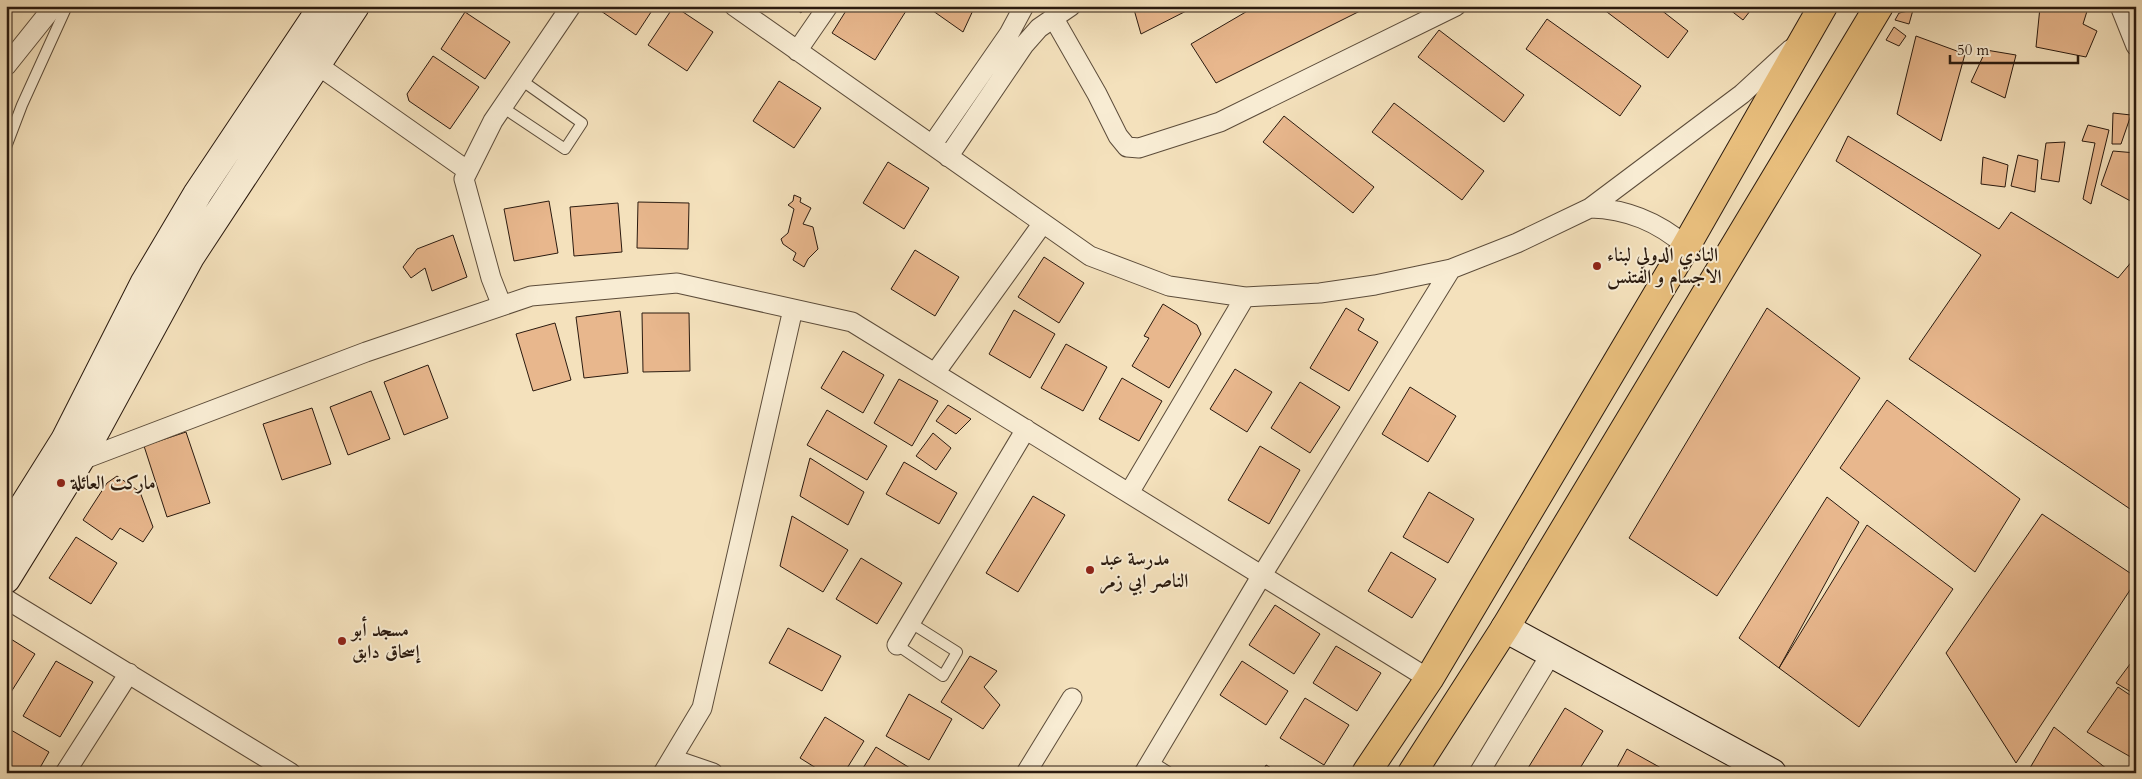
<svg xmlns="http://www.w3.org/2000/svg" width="2142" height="779" viewBox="0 0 2142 779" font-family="Cardo,Amiri,serif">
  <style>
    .building { fill: #e8b78d; stroke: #2a1a0f }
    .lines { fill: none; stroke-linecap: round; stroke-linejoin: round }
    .lane-casing { stroke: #5c4c3a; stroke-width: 12 }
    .street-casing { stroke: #5c4c3a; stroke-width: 21 }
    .secondary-casing { stroke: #2a1a0f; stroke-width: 30 }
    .primary-casing { stroke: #2a1a0f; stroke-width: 30 }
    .lane { stroke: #f8ecd3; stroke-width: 10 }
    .street { stroke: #f8ecd3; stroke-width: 19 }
    .secondary { stroke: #f8ecd3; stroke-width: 28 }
    .primary { stroke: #eac07e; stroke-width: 28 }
    .poi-dot { fill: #8f2418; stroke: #f8ecd3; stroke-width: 2 }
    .labels { text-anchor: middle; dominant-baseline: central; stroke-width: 4; stroke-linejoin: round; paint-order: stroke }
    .poi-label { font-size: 19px; font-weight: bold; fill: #2a1a0f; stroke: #f8ecd3; text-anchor: start }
  </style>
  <rect width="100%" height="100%" fill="#f4e1bc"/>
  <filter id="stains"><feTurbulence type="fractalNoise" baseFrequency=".004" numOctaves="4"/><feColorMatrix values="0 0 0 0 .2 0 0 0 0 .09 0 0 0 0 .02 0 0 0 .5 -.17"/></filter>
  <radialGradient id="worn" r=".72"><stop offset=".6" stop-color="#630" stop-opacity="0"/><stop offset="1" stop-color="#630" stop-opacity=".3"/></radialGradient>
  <path class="building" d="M601,6H655L636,35L598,9Z
    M674,6L713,32L687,71L648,45Z
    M792,6H806L801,13Z
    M849,6H899L906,11L875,60L832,33Z
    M926,6H975L963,32Z
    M1133,6H1196L1141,34Z
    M1256,6H1365L1366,8L1216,83L1191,44Z
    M1599,6H1656L1688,31L1668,58Z
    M1725,6H1754L1743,20Z
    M2040,7L2088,8L2083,24L2097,31L2086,57L2036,47Z
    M1913,10L1909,24L1895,20L1899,13Z
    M465,12L510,42L485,79L441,49Z
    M1547,19L1641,86L1620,116L1526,49Z
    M1894,27L1906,36L1899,46L1886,40Z
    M1439,30L1524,95L1504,122L1418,57Z
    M1916,36L1965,54L1941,141L1897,114Z
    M1986,50L2016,55L2005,98L1971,82Z
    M433,56L479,87L450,129L409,101L407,94Z
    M779,81L821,108L794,148L753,121Z
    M1394,103L1484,171L1462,200L1372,132Z
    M2113,113L2131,115L2121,144H2112Z
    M1284,116L1374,187L1353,213L1263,142Z
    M2088,125L2109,130L2091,204L2083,199L2095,143L2082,141Z
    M1848,136L1999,229L2011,212L2118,278L2133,260L2136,262V513L1909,359L1981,255L1836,161Z
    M2065,142L2059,182L2041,179L2046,143Z
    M2113,151L2136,153V204L2101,185Z
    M2018,155L2038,160L2035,192L2011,186Z
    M1983,157L2008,165L2005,187L1981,184Z
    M888,162L929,188L904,229L863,203Z
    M794,195L801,198L800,202L811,208L803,224L813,227L818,249L808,259L804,267L793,260L796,253L783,244L781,239L788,233L794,209L788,205L793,201Z
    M549,201L558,253L514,261L504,209Z
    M638,202L689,203L688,249L637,248Z
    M618,203L622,252L574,256L570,207Z
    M453,235L467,277L432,291L425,268L411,278L403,267L417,249Z
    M915,250L959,277L935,316L891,289Z
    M1044,257L1084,283L1059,323L1018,297Z
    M1163,304L1197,325L1201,334L1169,388L1132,366L1149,338L1144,336Z
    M1346,308L1364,319L1358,330L1378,342L1349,391L1310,368Z
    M1767,308L1860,378L1717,596L1629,538Z
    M1014,310L1055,334L1030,378L989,354Z
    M620,311L628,373L584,378L576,317Z
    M642,313H689L690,371L643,372Z
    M555,323L571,380L533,391L516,334Z
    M1066,344L1107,367L1083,411L1041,388Z
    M843,351L884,375L863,413L821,388Z
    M428,365L448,418L404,435L384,382Z
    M1235,369L1272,392L1247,432L1210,409Z
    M1122,378L1162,401L1139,441L1099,419Z
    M899,379L938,401L912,446L874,423Z
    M1300,382L1340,407L1310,453L1271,428Z
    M1410,387L1456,416L1428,462L1382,434Z
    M371,391L390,439L348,455L330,407Z
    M1887,400L2020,499L1975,572L1840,468Z
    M948,405L971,419L956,434L936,421Z
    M312,408L331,464L282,480L263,424Z
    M827,410L887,446L867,480L807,445Z
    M186,432L210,503L167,517L144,446Z
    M933,433L951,448L936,470L916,456Z
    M1260,446L1300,470L1269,524L1228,500Z
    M810,458L864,492L848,525L800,496Z
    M904,462L957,493L939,524L886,494Z
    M117,476L140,492L153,527L143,542L120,528L112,540L83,520L107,483Z
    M1429,492L1474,519L1448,563L1403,537Z
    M1033,496L1065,515L1018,592L986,573Z
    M1827,497L1859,522L1779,668L1739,638Z
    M2042,514L2136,577V581L2016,763L1946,653Z
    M792,516L848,550L823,592L780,566Z
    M1867,525L1953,589L1859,727L1779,668Z
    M76,537L117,563L91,604L49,578Z
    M1391,552L1436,579L1412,618L1368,591Z
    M861,558L902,583L877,624L836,599Z
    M1275,605L1320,634L1294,674L1249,645Z
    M788,628L841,656L822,691L769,663Z
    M6,636L35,654L6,700Z
    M1336,646L1381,673L1357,711L1313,683Z
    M970,656L997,671L984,687L1000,705L983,729L941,702Z
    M2136,656V695L2116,683Z
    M56,661L93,682L60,737L23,716Z
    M1242,661L1288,691L1266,725L1220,695Z
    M2118,687L2136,699V760L2087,732Z
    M909,694L952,719L929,760L886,736Z
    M1305,698L1349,725L1324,765L1280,738Z
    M1565,708L1603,731L1577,773H1525Z
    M825,717L864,741L844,773H824L800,758Z
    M2054,727L2112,773H2027Z
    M11,730L49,752L37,773H6V737Z
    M876,747L918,773H860Z
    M1627,749L1670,773H1614Z
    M1266,765L1280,773H1262Z"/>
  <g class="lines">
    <defs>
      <path id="lane" d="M502,107L565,149L582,123L521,80
        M6,147L22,105L67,6
        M897,645L943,676L957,652L911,623
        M1151,761L1170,773"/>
      <path id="street" d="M734,6L1090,256L1169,286L1245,297L1320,293L1375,285L1451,269L1517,243L1590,208L1742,94L1791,49
        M2120,6L2136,46
        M1053,17L1097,94L1118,136L1127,147L1139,148L1220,122L1456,6
        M797,51L828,6
        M316,64L468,171
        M6,66L54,6
        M932,145L1009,34L1024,6
        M948,157L1024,45L1039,28L1071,6
        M1590,208C1628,209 1658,222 1686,246
        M502,306L491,278L464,179L493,121L571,6
        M935,373L1043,223
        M79,461L366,352L531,296L677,283L852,322L1429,679
        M1129,493L1245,297
        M6,599L291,773
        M897,645L1026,429
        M672,759L713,773
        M65,773L129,673
        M663,773L702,708L793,309
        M1026,773L1072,698
        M1144,773L1262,575L1451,269
        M1479,773L1551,654"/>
      <path id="secondary" d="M6,534L65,440L144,284L198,193L323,6
        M6,579L79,461L190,257L355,6
        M1505,628L1772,773"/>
      <path id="primary" d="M1366,773L1429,679L1686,246L1823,6
        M1412,773L1505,628L1879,6"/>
    </defs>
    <use href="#lane" class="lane-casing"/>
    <use href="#street" class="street-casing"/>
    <use href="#secondary" class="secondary-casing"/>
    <use href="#primary" class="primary-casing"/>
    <use href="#lane" class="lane"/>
    <use href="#street" class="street"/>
    <use href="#secondary" class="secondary"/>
    <use href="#primary" class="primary"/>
  </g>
  <g class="poi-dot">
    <circle cx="1597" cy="266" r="5"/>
    <circle cx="61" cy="483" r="5"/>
    <circle cx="1090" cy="570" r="5"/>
    <circle cx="342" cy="641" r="5"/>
  </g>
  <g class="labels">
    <g class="poi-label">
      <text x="1607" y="255">النادي الدولي لبناء<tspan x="1607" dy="22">الاجسام و الفتنس</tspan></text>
      <text x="71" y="483">ماركت العائلة</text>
      <text x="1100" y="559">مدرسة عبد<tspan x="1100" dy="22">الناصر ابي زمر</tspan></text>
      <text x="352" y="630">مسجد أبو<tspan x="352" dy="22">إسحاق دابق</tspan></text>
    </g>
  </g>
  <rect width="2142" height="779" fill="none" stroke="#f4e1bc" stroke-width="25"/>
  <rect x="8" y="8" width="2127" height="764" fill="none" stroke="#2a1a0f" stroke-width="2.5"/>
  <rect x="12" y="12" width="2117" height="754" fill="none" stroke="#2a1a0f"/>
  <path d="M1950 55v8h128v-8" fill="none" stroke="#2a1a0f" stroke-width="2.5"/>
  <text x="1957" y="55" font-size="15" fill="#2a1a0f" stroke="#f8ecd3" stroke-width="4" paint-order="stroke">50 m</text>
  <rect width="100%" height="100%" filter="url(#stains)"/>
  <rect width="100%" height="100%" fill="url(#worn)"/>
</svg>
